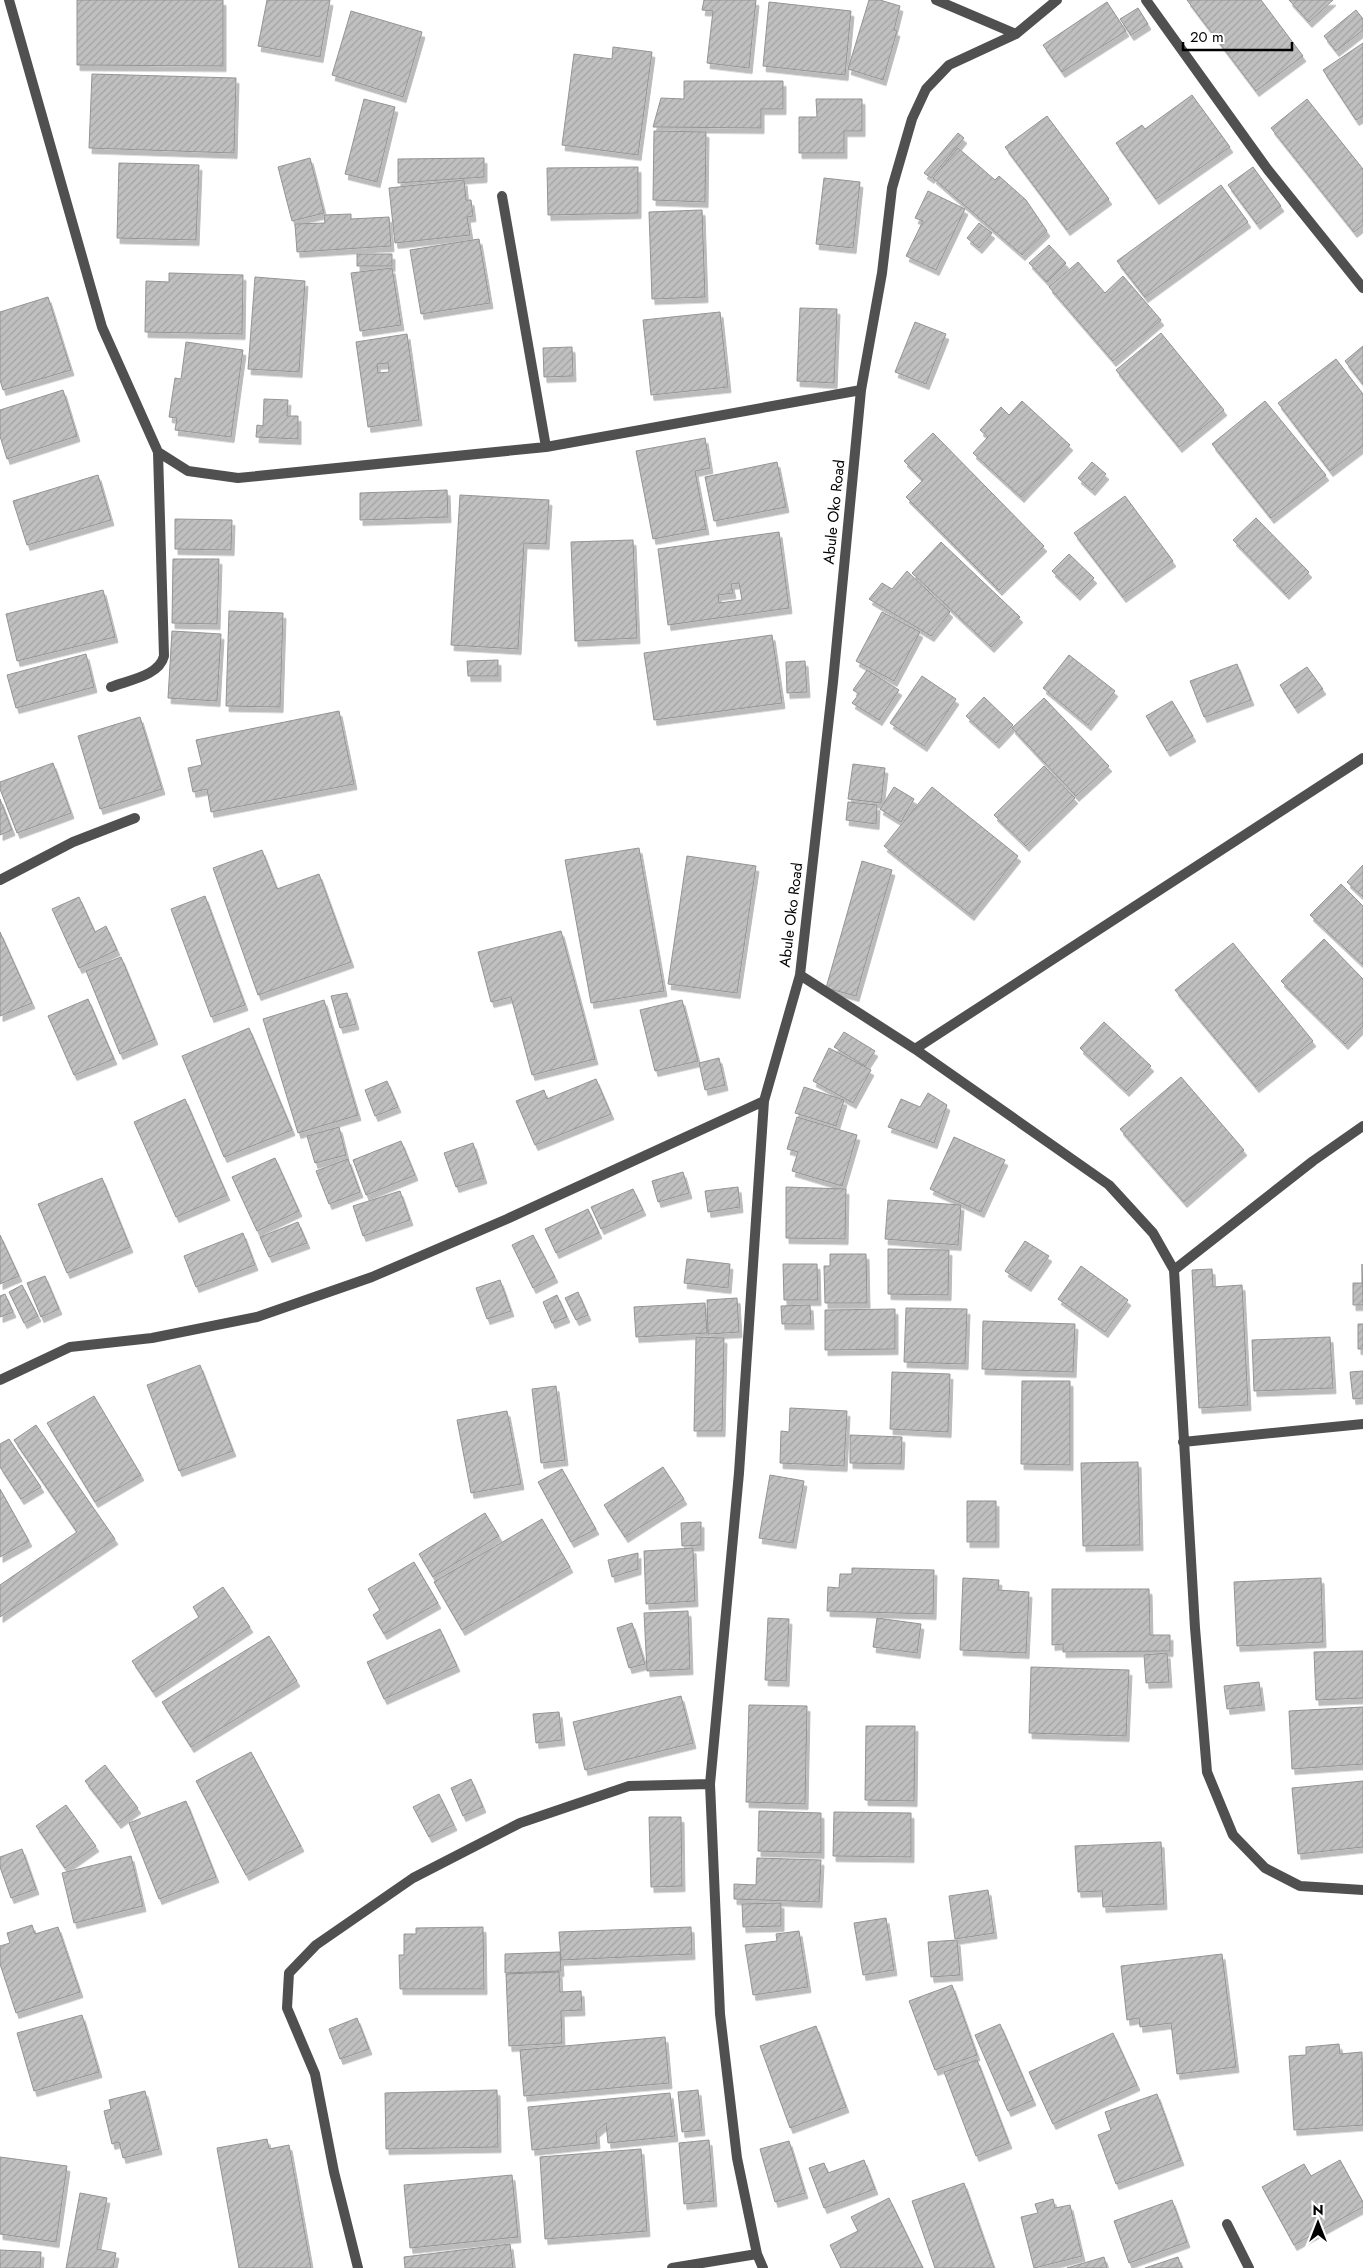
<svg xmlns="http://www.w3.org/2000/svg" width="1363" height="2268" viewBox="0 0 1363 2268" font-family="Jost,sans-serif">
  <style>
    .building { fill: url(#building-hatch); stroke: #949494; fill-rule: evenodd; filter: url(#shadow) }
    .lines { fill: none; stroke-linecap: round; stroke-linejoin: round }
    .minor { stroke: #505050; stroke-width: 10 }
    .labels { text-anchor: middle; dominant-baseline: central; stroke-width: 4; stroke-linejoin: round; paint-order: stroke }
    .street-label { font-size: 15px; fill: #000; stroke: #fff }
  </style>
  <defs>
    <pattern id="building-hatch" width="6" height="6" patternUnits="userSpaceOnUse" patternTransform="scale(1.25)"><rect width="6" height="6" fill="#c0c0c0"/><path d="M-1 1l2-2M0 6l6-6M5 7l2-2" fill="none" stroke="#a3a3a3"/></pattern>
    <filter id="shadow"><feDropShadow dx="3" dy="5.5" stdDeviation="0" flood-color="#0004"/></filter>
  </defs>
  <rect width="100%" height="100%" fill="#fff"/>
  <path class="building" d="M77,0H223V66L77,65Z
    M267,0H330L320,57L258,46Z
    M704,0H756L749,68L707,63L713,11L702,10Z
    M869,0H880L900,6L894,30L897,31L883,80L848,69Z
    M1187,0H1261L1303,56L1256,91Z
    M1289,0H1333L1309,22Z
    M769,2L851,11L845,75L763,66Z
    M1107,2L1126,31L1062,72L1043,45Z
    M1138,8L1148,24L1131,35L1120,19Z
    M1356,10L1363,19V30L1336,51L1324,36Z
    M351,11L422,32L403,97L332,75Z
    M1363,43V116L1356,120L1323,70Z
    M613,47L652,52L638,155L562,145L574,54L612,59Z
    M92,74L236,78L234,153L89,148Z
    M684,81H783V109H761V128L653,127L661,98L684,99Z
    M1192,95L1230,147L1156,199L1116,143L1142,125L1145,129Z
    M364,99L395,107L377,182L345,174Z
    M816,99H862V131H844V153H799V117H817Z
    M1307,99L1363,169V225L1354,232L1271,128Z
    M1047,116L1109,199L1067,230L1005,147Z
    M654,131L706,132L705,202L653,200Z
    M958,133L964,138L931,178L924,173Z
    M958,148L995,180L999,176L1026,200L1047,231L1022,255L933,178Z
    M310,158L324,213L292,221L278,167Z
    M484,158V177L398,183V159Z
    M119,163L199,165L196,240L117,238Z
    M638,167V213L548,215L547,168Z
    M1253,167L1281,206L1257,224L1228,185Z
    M824,178L860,182L853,248L816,244Z
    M464,180L466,200H471L473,216L467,217L470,235L395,243L389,188Z
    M1221,185L1248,222L1145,297L1117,261Z
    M928,191L965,209L936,270L906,256L923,221L915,218Z
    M702,210L705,297L652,299L649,212Z
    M351,214V219L389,217L391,246L297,252L295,224L325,223L324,215Z
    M979,223L992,233L979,248L967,238Z
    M479,239L490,303L421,314L410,250Z
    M1049,245L1066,263L1047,282L1029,263Z
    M357,254H392V266H357Z
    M1078,262L1105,293L1123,276L1161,320L1113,361L1049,287Z
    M392,268L401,325L360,331L351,273Z
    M169,273L243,275L242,334L145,332L146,281L169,282Z
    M255,277L305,281L299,372L248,369Z
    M48,297L71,370L3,390L0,380V312Z
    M800,308L837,309L834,383L797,381Z
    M720,312L728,387L651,395L643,320Z
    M915,322L946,334L926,384L895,372Z
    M1161,333L1224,410L1179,447L1116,370Z
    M407,334L419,420L368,427L356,342ZM388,363L389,372L378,373L377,364Z
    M186,342L243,350L231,437L175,430L177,418L169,417L175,378L181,379Z
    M1363,346V384L1345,361Z
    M572,347L573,376L544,377L543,348Z
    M1336,359L1363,394V446L1330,471L1278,403Z
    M63,390L77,436L7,459L0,436V410Z
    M264,399L288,400L287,416H298V439L256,437L257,425L263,426Z
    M1022,401L1070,445L1021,497L973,453L988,437L980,430L1001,407L1009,415Z
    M1265,401L1326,475L1271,518L1212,444Z
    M933,433L1044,546L999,590L906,497L923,480L904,461Z
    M705,438L710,468L695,471L706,529L653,539L636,451Z
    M777,462L786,507L714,521L705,477Z
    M1092,462L1106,474L1092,490L1078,478Z
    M98,475L111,520L27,545L13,501Z
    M447,490L448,517L360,520V493Z
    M460,495L549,500L546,544L524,543L518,649L451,645Z
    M1125,496L1173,561L1123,597L1074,533Z
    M1256,518L1309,572L1286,594L1233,540Z
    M175,519L232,520L231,550L175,549Z
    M779,532L789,608L668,625L658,549ZM739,583L742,600L719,603L718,595L733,593L731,584Z
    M633,540L637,638L575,641L571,542Z
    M941,542L1020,617L991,647L912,573Z
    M1069,554L1094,578L1077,595L1052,571Z
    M173,559H219L217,624L172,623Z
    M907,571L950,612L931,636L869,599L882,583L892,589Z
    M103,590L115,637L17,661L6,614Z
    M229,611L283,613L280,707L226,706Z
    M882,612L920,632L894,681L856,661Z
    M172,631L221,634L217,701L168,698Z
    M772,635L782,703L654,720L644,653Z
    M86,654L94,687L16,708L7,675Z
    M1069,655L1115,691L1088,725L1043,688Z
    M498,660V676H468L467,661Z
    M805,661L807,692L787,693L786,662Z
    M1237,664L1251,700L1204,717L1190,681Z
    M1307,667L1323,689L1295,708L1280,685Z
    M867,670L899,690L879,720L852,703L859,694L853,690Z
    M922,676L956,699L924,746L890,723Z
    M984,697L1013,725L996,743L966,716Z
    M1044,698L1109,766L1076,796L1012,728Z
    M1172,701L1193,736L1167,751L1146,716Z
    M339,711L354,784L211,812L207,789L193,792L188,768L202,765L196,740Z
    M140,717L162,789L100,809L78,736Z
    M53,763L71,813L17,833L0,789V782Z
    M853,764L885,768L881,803L848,799Z
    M1044,766L1075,798L1026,846L994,815Z
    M894,787L914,799L901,822L880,809Z
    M932,787L1018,856L971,915L884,846Z
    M0,799L12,830L0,835Z
    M848,802L877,805L876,824L846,820Z
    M639,848L664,991L591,1003L565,860Z
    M262,850L277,889L319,874L351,962L258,995L213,868Z
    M687,856L756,866L737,993L668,984Z
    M862,861L892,870L856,996L826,988Z
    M1363,865V897L1347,882Z
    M1341,884L1363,906V965L1310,915Z
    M205,896L245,1005L211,1017L171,909Z
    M79,897L95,932L106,926L117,950L79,968L52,909Z
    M561,931L595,1059L532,1075L511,997L491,1002L478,952Z
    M0,932L32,1003L0,1016Z
    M1324,939L1363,979V1026L1345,1044L1281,981Z
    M1233,943L1313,1041L1256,1087L1175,990Z
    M121,957L155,1039L120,1054L86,971Z
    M347,993L356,1024L340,1028L331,996Z
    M88,999L114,1059L74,1075L48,1016Z
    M324,1000L358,1115L298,1133L263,1019Z
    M682,1000L698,1061L655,1071L640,1010Z
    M1104,1022L1151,1066L1126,1091L1080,1048Z
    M249,1028L292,1130L224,1157L182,1056Z
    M844,1032L875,1051L865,1066L834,1047Z
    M829,1048L871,1070L853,1103L813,1081Z
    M719,1058L725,1085L705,1090L699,1063Z
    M1181,1077L1244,1150L1184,1202L1120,1129Z
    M596,1079L611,1114L535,1145L516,1101L544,1090L547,1099Z
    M387,1081L398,1107L375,1116L365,1090Z
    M804,1087L844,1100L836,1126L795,1113Z
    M928,1093L947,1105L934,1143L888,1127L901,1099L920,1107Z
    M185,1099L227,1195L176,1217L134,1122Z
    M797,1117L857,1135L842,1186L792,1171L798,1152L787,1149Z
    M339,1127L346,1155L315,1163L307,1136Z
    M954,1137L1005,1160L981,1212L930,1189Z
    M401,1141L415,1175L366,1195L353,1160Z
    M473,1143L484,1178L456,1187L444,1153Z
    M275,1158L299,1211L257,1231L232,1177Z
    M348,1159L360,1192L329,1204L316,1171Z
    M683,1172L689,1193L658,1202L652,1181Z
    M102,1178L130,1247L67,1273L38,1204Z
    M738,1187L740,1207L708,1212L705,1191Z
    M786,1187L846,1189L845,1239L786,1238Z
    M633,1189L643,1210L601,1229L591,1207Z
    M400,1191L410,1220L363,1236L353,1206Z
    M888,1200L961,1205L958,1245L885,1239Z
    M588,1209L599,1233L556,1253L545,1229Z
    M298,1222L307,1243L269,1257L260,1237Z
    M243,1233L255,1265L196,1287L184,1256Z
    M0,1235L19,1276L0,1284Z
    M533,1235L555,1277L533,1288L512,1245Z
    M1025,1241L1049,1256L1028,1286L1005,1271Z
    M888,1249L949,1250L948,1295L888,1294Z
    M830,1254H866L867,1303H825L824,1266H830Z
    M687,1259L730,1264L728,1288L684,1283Z
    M783,1264H817L818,1300H784Z
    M1362,1264L1363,1305H1353V1283H1362Z
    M1081,1266L1128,1300L1105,1332L1058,1299Z
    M1212,1269L1213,1287L1242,1285L1248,1405L1199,1408L1192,1270Z
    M45,1276L59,1309L41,1317L27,1283Z
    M500,1280L511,1311L487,1319L476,1288Z
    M22,1285L38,1316L24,1323L9,1292Z
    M578,1292L588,1315L576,1320L565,1298Z
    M5,1294L13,1312L0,1317V1296Z
    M557,1295L567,1317L552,1323L543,1302Z
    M737,1298L739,1332L708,1334L707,1300Z
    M705,1303L707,1333L636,1337L634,1307Z
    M810,1305L811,1324H782L781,1306Z
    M906,1308L967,1309L965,1364L904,1362Z
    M895,1309V1349L825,1350V1310Z
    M983,1321L1075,1324L1073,1372L982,1369Z
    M1358,1324H1363V1349H1358Z
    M696,1337L724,1338L722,1431H694Z
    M1330,1337L1333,1388L1254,1391L1252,1340Z
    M200,1365L233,1451L179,1471L147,1385Z
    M1363,1371V1398L1353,1399L1350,1372Z
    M892,1372L950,1374L948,1432L890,1429Z
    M1022,1381H1070V1465L1021,1464Z
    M556,1386L565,1460L541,1463L532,1389Z
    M94,1396L141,1475L95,1502L47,1423Z
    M790,1408L847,1411L844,1466L780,1463L781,1431L789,1432Z
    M507,1411L521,1484L471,1493L457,1420Z
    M36,1425L115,1539L0,1617V1585L77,1532L14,1440Z
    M850,1435L902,1437L901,1464L850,1463Z
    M9,1439L41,1487L21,1499L0,1467V1444Z
    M1138,1462L1140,1545L1083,1546L1081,1463Z
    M663,1467L684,1499L625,1537L604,1505Z
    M562,1469L596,1529L571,1542L538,1482Z
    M770,1475L804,1481L793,1543L759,1538Z
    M0,1489L29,1541L0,1557Z
    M967,1501H996V1542H967Z
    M485,1513L499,1536L433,1577L419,1554Z
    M542,1519L570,1567L462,1630L434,1582Z
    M701,1522V1545L682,1546L681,1523Z
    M693,1548L695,1601L646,1604L644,1551Z
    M638,1553V1569L612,1577L608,1560Z
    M414,1562L438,1603L384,1634L373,1615L380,1610L368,1589Z
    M852,1568L934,1570L933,1614L827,1611L828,1587L839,1588L840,1574H852Z
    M963,1578L999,1580L998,1590L1029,1592L1026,1653L960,1650Z
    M1321,1578L1323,1642L1237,1646L1234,1582Z
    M223,1587L250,1627L153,1692L132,1661L199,1617L193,1607Z
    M1052,1589H1149L1150,1635H1170V1651L1063,1652V1644L1052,1645Z
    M688,1611L690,1669L647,1671L644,1613Z
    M768,1618L789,1619L786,1681L765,1680Z
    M877,1618L921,1624L917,1653L873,1647Z
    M632,1623L645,1664L629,1668L617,1628Z
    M440,1629L457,1666L384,1699L367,1662Z
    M269,1636L297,1681L191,1747L162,1702Z
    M1363,1651V1698L1316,1700L1314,1652Z
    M1167,1653L1169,1682L1146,1683L1144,1655Z
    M1031,1667L1129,1670L1126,1736L1029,1733Z
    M1259,1682L1262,1705L1227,1709L1224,1686Z
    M681,1696L693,1743L585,1770L573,1722Z
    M749,1705L807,1706L805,1804L746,1802Z
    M1363,1707V1764L1292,1769L1289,1711Z
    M559,1712L562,1740L536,1743L533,1714Z
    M866,1726H915L914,1801L865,1800Z
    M251,1752L301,1846L246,1875L196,1781Z
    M105,1765L138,1808L118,1823L85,1781Z
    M471,1779L483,1807L463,1816L451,1788Z
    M1363,1781V1847L1298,1854L1292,1788Z
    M439,1794L454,1825L429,1837L413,1807Z
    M186,1801L216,1877L159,1899L129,1823Z
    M66,1805L96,1846L65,1868L36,1826Z
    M759,1811L821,1813V1853L758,1851Z
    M834,1812L911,1813V1857L833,1856Z
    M649,1817H681L682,1886L651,1887Z
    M1161,1842L1164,1904L1103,1907L1102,1891L1078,1892L1075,1846Z
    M22,1849L36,1889L11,1898L0,1867V1857Z
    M131,1856L143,1906L74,1923L62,1873Z
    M757,1858L821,1860L819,1902L734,1899V1884L756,1885Z
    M988,1890L994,1933L955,1939L949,1896Z
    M781,1903V1926L743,1927L742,1904Z
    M886,1918L894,1970L863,1975L854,1923Z
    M32,1925L35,1934L58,1927L80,1992L16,2013L0,1964V1946L10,1943L7,1933Z
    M483,1927L484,1989H400L399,1955H404V1934H416V1928Z
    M691,1927L692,1954L561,1960L559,1932Z
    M799,1931L808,1987L753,1995L745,1945L777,1941L776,1934Z
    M957,1940L960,1975L931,1977L928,1942Z
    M560,1952L561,1971L505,1973V1954Z
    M1222,1954L1236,2067L1177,2074L1171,2023L1140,2027L1139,2018L1127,2020L1121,1966Z
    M559,1972L560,1992L581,1991L582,2010L561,2011L562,2043L509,2046L506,1974Z
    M952,1985L977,2055L935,2070L909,2001Z
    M82,2015L99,2072L34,2091L17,2033Z
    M357,2018L369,2049L340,2059L329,2029Z
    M1000,2024L1033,2100L1008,2111L975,2035Z
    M816,2026L846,2107L790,2128L760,2046Z
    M1113,2033L1137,2085L1053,2124L1029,2072Z
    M665,2037L669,2083L524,2096L520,2050Z
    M1339,2044L1340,2054L1362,2052L1363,2125L1294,2130L1289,2056L1306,2055V2047Z
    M977,2060L1009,2143L976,2156L944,2072Z
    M497,2090L498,2147L386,2149L385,2093Z
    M698,2090L702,2130L682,2132L678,2092Z
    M145,2091L159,2149L123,2158L119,2142L112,2144L104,2111L111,2109L109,2100Z
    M670,2093L675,2136L608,2143L606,2123L596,2132L597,2143L532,2150L528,2107Z
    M1157,2094L1181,2160L1116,2184L1098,2135L1111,2130L1105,2112Z
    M267,2139L269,2149L289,2145L311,2268H239L217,2148Z
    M709,2140L714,2201L684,2204L679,2143Z
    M789,2141L805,2193L775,2202L760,2149Z
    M641,2149L647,2231L545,2239L540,2157Z
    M0,2157L67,2166L56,2242L0,2234Z
    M864,2160L875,2189L824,2208L809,2168L824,2163L828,2173Z
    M1340,2160L1363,2202V2207L1294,2245L1262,2187L1304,2164L1311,2176Z
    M512,2175L518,2237L410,2248L404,2185Z
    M964,2183L994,2268H935L912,2201Z
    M80,2193L107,2198L97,2249L116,2253L113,2268H66Z
    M889,2198L923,2268H841L830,2245L858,2231L851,2217Z
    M1053,2199L1055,2208L1070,2205L1082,2256L1034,2268L1021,2217L1038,2213L1035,2204Z
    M1172,2200L1187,2242L1129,2263L1114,2221Z
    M510,2244L513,2268H405L404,2257Z
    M0,2250L41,2252L40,2268H0Z
    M1104,2257L1107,2268H1067Z
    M1178,2257L1182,2268H1145Z"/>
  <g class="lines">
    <path class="minor" d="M9,0L102,327L158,452L164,656C159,676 129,680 111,687
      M936,0L1016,34
      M1146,0L1268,170L1363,288
      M502,196L546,447
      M158,452L188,471L238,478L546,447L861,390
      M0,880L73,842L135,818
      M800,975L915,1049L1109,1185L1153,1233L1174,1270L1195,1628L1207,1772L1233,1835L1265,1868L1300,1886L1363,1890
      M915,1049L1363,758
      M1174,1270L1313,1161L1363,1126
      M0,1380L70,1347L152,1338L257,1317L372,1277L507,1219L764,1101
      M1183,1442L1363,1424
      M1227,2224L1249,2268
      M358,2268L334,2172L315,2074L287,2008L289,1973L316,1945L413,1878L520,1823L629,1786L710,1784
      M672,2268L757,2254
      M763,2268L757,2254L737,2158L720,2014L710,1784L739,1473L764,1101L800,975L833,682L861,390L882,273L892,188L912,119L926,89L949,65L1016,34L1057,0"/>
  </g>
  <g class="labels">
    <g class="street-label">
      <text transform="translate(834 512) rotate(-84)">Abule Oko Road</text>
      <text transform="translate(791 915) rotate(-83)">Abule Oko Road</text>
    </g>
  </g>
  <g transform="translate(1318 2223)" stroke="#ffffff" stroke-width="4" paint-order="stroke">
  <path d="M0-4L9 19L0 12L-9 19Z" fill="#000000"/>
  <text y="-8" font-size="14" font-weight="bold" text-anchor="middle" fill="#000000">N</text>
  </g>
  <path d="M1183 42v8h109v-8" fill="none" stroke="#000000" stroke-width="2.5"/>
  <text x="1190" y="42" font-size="15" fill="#000000" stroke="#ffffff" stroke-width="4" paint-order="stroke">20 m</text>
</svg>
